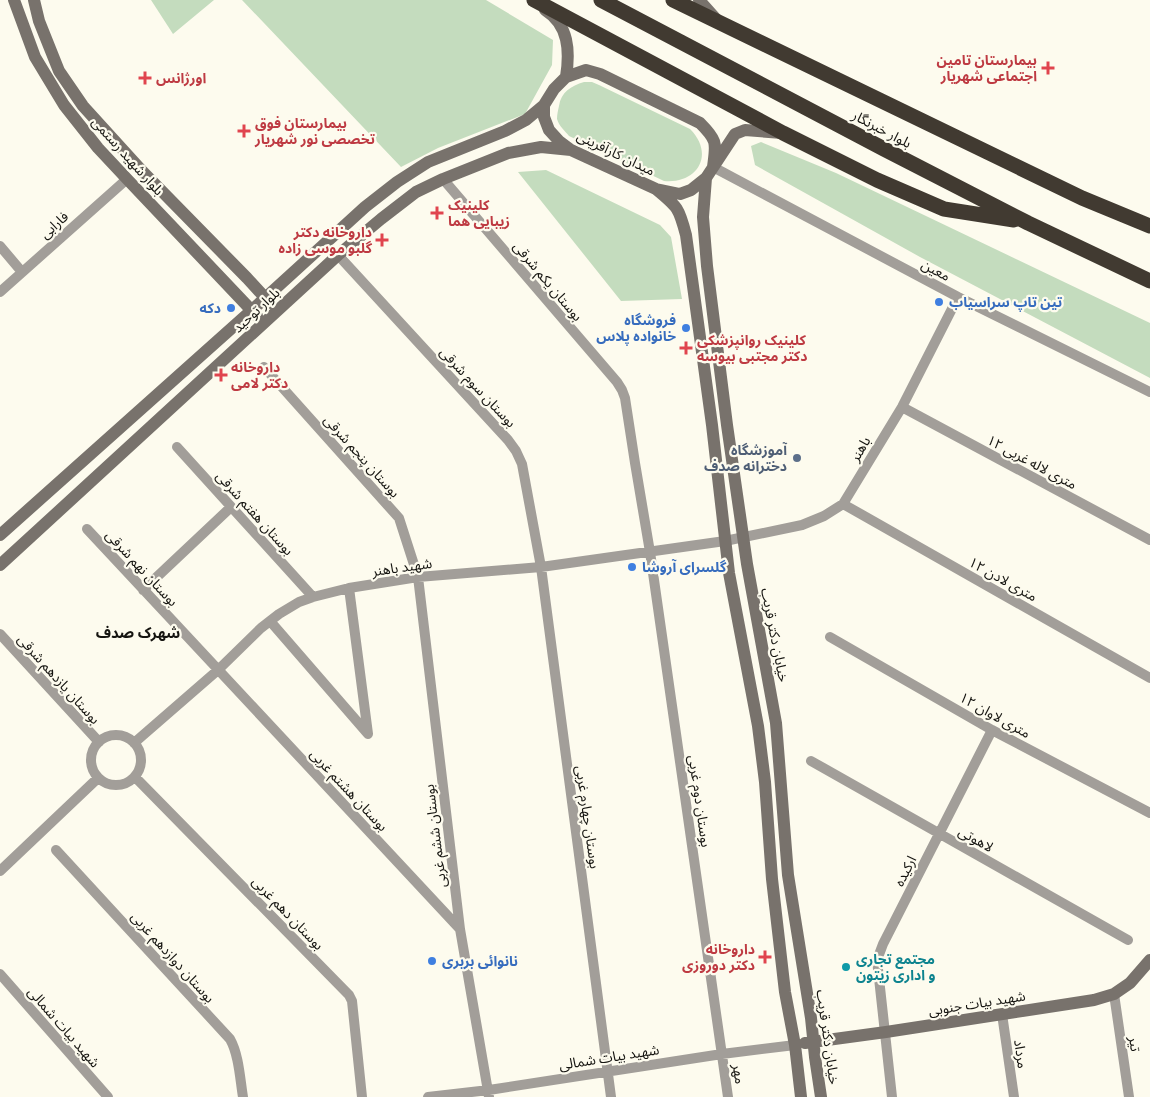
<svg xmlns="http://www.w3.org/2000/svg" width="1150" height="1097" viewBox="0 0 1150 1097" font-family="'IBM Plex Sans','Noto Sans Arabic',sans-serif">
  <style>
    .green { fill: #c4dcbe }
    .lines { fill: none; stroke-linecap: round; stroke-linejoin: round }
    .street { stroke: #a29e99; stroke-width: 10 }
    .secondary { stroke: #78726c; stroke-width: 12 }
    .highway { stroke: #413a31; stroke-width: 15 }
    .health-dot { fill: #e0444e; stroke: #fdfbee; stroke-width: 2 }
    .shop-dot { fill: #3f7fe0; stroke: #fdfbee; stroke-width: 2 }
    .service-dot { fill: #5c6f8a; stroke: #fdfbee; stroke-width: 2 }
    .culture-dot { fill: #0f9aa8; stroke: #fdfbee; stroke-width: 2 }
    .labels { text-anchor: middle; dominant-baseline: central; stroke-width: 4.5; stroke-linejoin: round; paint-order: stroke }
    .health-label { font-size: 14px; font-weight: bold; fill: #be3a42; stroke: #fdfbee; text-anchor: start }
    .street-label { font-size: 14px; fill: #151410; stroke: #fdfbee }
    .shop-label { font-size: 14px; font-weight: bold; fill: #366cbe; stroke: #fdfbee; text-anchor: start }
    .service-label { font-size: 14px; font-weight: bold; fill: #4e5e75; stroke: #fdfbee; text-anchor: end }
    .culture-label { font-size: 14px; font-weight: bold; fill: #0d838f; stroke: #fdfbee; text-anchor: start }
    .neighbourhood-label { font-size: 15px; font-weight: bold; fill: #151410; stroke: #fdfbee }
  </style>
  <rect width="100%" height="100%" fill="#fdfbee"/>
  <path class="green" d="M151,0H214L173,34Z
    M242,0H486L553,40L552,65L525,114L438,148L401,167Z
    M584,82H592L599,85L690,129C715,154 698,184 664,181L569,136C565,131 559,126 557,119C557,115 558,110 559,106C561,92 571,86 584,82Z
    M761,142L836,173L1150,323V378L920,257L755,165L751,146Z
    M546,170L660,225L671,237L682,299L621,301L518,172Z"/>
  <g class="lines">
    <path class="street" d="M713,167L958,297L1150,392
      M443,179L617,382L622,390L625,398L635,463L650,552L728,1097
      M0,246L22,272
      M338,255L508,440L516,451L522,464L541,567L611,1097
      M0,292L127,179
      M264,367L399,518L418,577L460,929L489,1097
      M902,407L1150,540
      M177,447L313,597
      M843,504L1150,678
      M87,529L460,929
      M143,590L231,507
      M270,621L368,734L349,588
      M0,634L99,742
      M830,637L992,730L1150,813
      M91 760a25 25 0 1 1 50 0a25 25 0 1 1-50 0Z
      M134,743L218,670L261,628L279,614L299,602L313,597L349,588L418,577L541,567L725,541L802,525L824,516L843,504L902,407L958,297
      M811,761L1128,940
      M135,777L349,995L352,1001L362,1097
      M56,850L230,1039C239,1055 240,1079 243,1097
      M0,871L98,778
      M0,974L108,1097
      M1114,994L1129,1097
      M1002,1014L1014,1097
      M428,1097L489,1090L722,1054L795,1045
      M892,1097L877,960L883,944L992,730"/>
    <path class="secondary" d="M14,0L35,57L64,105L98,148L127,179L257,316
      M34,0L39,21L59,71L83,106L143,172L247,278L270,303
      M699,0L716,19
      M545,10C569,25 570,51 566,77
      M713,167C716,143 718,141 700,123L600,74L586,70L566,77L554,89L544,105V117L549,130L559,141L571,150L656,189L680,194L691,190L706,178L735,134L745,130L782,133
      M706,178L703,217L707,266L727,425L747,564L776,723L788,875L811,1018L815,1057L821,1097
      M656,189C678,207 679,208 686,235L712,425L729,573L758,726L765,782L772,879L785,992L795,1045L801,1097
      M0,535L252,310L365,207L397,182L428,162L505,131L526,120L544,105
      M0,565L338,255L381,219L416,192L443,179L508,153L541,147L571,150
      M805,1043L886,1032L1094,1000L1114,994L1130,983L1150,960"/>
    <path class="highway" d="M534,0L783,133L877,180L944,209L1014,220
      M601,0L884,149L1028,223L1150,281
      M673,0L1082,198L1150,226"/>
  </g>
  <g class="health-dot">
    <path d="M1045.5 60.5h5v5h5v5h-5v5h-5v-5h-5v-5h5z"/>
    <path d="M142.5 70.5h5v5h5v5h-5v5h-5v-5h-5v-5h5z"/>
    <path d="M241.5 123.5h5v5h5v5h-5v5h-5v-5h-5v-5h5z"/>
    <path d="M434.5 205.5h5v5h5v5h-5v5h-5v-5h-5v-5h5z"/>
    <path d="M379.5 232.5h5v5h5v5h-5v5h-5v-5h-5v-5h5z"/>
    <path d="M683.5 340.5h5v5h5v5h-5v5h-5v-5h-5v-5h5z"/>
    <path d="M218.5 367.5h5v5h5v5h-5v5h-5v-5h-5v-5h5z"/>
    <path d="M762.5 949.5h5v5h5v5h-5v5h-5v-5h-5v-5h5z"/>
  </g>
  <g class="shop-dot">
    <circle cx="939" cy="302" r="5"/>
    <circle cx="231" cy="308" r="5"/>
    <circle cx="686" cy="328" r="5"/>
    <circle cx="632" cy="567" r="5"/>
    <circle cx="432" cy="961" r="5"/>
  </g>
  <circle class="service-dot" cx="797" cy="458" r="5"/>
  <circle class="culture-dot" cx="846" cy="967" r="5"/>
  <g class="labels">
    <g class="health-label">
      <text x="1037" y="60" text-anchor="end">بیمارستان تامین<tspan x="1037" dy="16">اجتماعی شهریار</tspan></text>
      <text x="156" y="78">اورژانس</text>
      <text x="255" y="123">بیمارستان فوق<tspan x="255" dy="16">تخصصی نور شهریار</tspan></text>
      <text x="448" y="205">کلینیک<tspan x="448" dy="16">زیبایی هما</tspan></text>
      <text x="372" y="232" text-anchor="end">داروخانه دکتر<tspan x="372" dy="16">گلبو موسی زاده</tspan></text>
      <text x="697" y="340">کلینیک روانپزشکی<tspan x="697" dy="16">دکتر مجتبی بیوسه</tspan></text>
      <text x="231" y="367">داروخانه<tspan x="231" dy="16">دکتر لامی</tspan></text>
      <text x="755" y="949" text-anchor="end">داروخانه<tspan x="755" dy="16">دکتر دوروزی</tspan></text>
    </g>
    <g class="street-label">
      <text transform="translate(882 129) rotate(28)">بلوار خبرنگار</text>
      <text transform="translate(616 153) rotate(26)">میدان کارآفرینی</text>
      <text transform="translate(128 156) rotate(48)">بلوار شهید رستمی</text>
      <text transform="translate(54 225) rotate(-42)">فارابی</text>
      <text transform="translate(936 270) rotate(28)">معین</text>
      <text transform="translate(548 281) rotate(50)">بوستان یکم شرقی</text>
      <text transform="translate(256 310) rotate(-43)">بلوار توحید</text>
      <text transform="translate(478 387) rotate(47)">بوستان سوم شرقی</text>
      <text transform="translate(860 449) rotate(-59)">باهنر</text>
      <text transform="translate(362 456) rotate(48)">بوستان پنجم شرقی</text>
      <text transform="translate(1032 462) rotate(28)">۱۲ متری لاله غربی</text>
      <text transform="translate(255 513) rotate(48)">بوستان هفتم شرقی</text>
      <text transform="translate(402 567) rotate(-8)">شهید باهنر</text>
      <text transform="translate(142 568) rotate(47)">بوستان نهم شرقی</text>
      <text transform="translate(1003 579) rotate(29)">۱۲ متری لادن</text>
      <text transform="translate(775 635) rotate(79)">خیابان دکتر قریب</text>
      <text transform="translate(59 679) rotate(48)">بوستان یازدهم شرقی</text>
      <text transform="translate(995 715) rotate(29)">۱۲ متری لاوان</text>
      <text transform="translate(349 790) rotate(47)">بوستان هشتم غربی</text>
      <text transform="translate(700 801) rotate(82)">بوستان دوم غربی</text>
      <text transform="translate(588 817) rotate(82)">بوستان چهارم غربی</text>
      <text transform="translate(435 836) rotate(-97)">بوستان ششم غربی</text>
      <text transform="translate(976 839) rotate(29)">لاهوتی</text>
      <text transform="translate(905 871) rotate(-63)">ارکیده</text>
      <text transform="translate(288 913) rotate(46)">بوستان دهم غربی</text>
      <text transform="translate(173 957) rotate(48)">بوستان دوازدهم غربی</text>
      <text transform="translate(977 1003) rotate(-9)">شهید بیات جنوبی</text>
      <text transform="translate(64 1027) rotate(49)">شهید بیات شمالی</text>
      <text transform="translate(828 1037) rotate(82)">خیابان دکتر قریب</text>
      <text transform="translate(1135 1044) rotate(82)">تیر</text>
      <text transform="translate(1021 1054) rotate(82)">مرداد</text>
      <text transform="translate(609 1057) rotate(-9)">شهید بیات شمالی</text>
      <text transform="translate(739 1074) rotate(82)">مهر</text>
    </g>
    <g class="shop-label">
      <text x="949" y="302">تین تاپ سراسیاب</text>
      <text x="221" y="308" text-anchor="end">دکه</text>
      <text x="676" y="320" text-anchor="end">فروشگاه<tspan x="676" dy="16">خانواده پلاس</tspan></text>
      <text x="642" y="567">گلسرای آروشا</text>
      <text x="442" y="961">نانوائی بربری</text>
    </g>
    <g class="service-label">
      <text x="787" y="450">آموزشگاه<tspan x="787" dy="16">دخترانه صدف</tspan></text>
    </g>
    <g class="culture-label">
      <text x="856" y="959">مجتمع تجاری<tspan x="856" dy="16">و اداری زیتون</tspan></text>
    </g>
    <g class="neighbourhood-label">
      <text x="138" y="632">شهرک صدف</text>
    </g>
  </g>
</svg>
